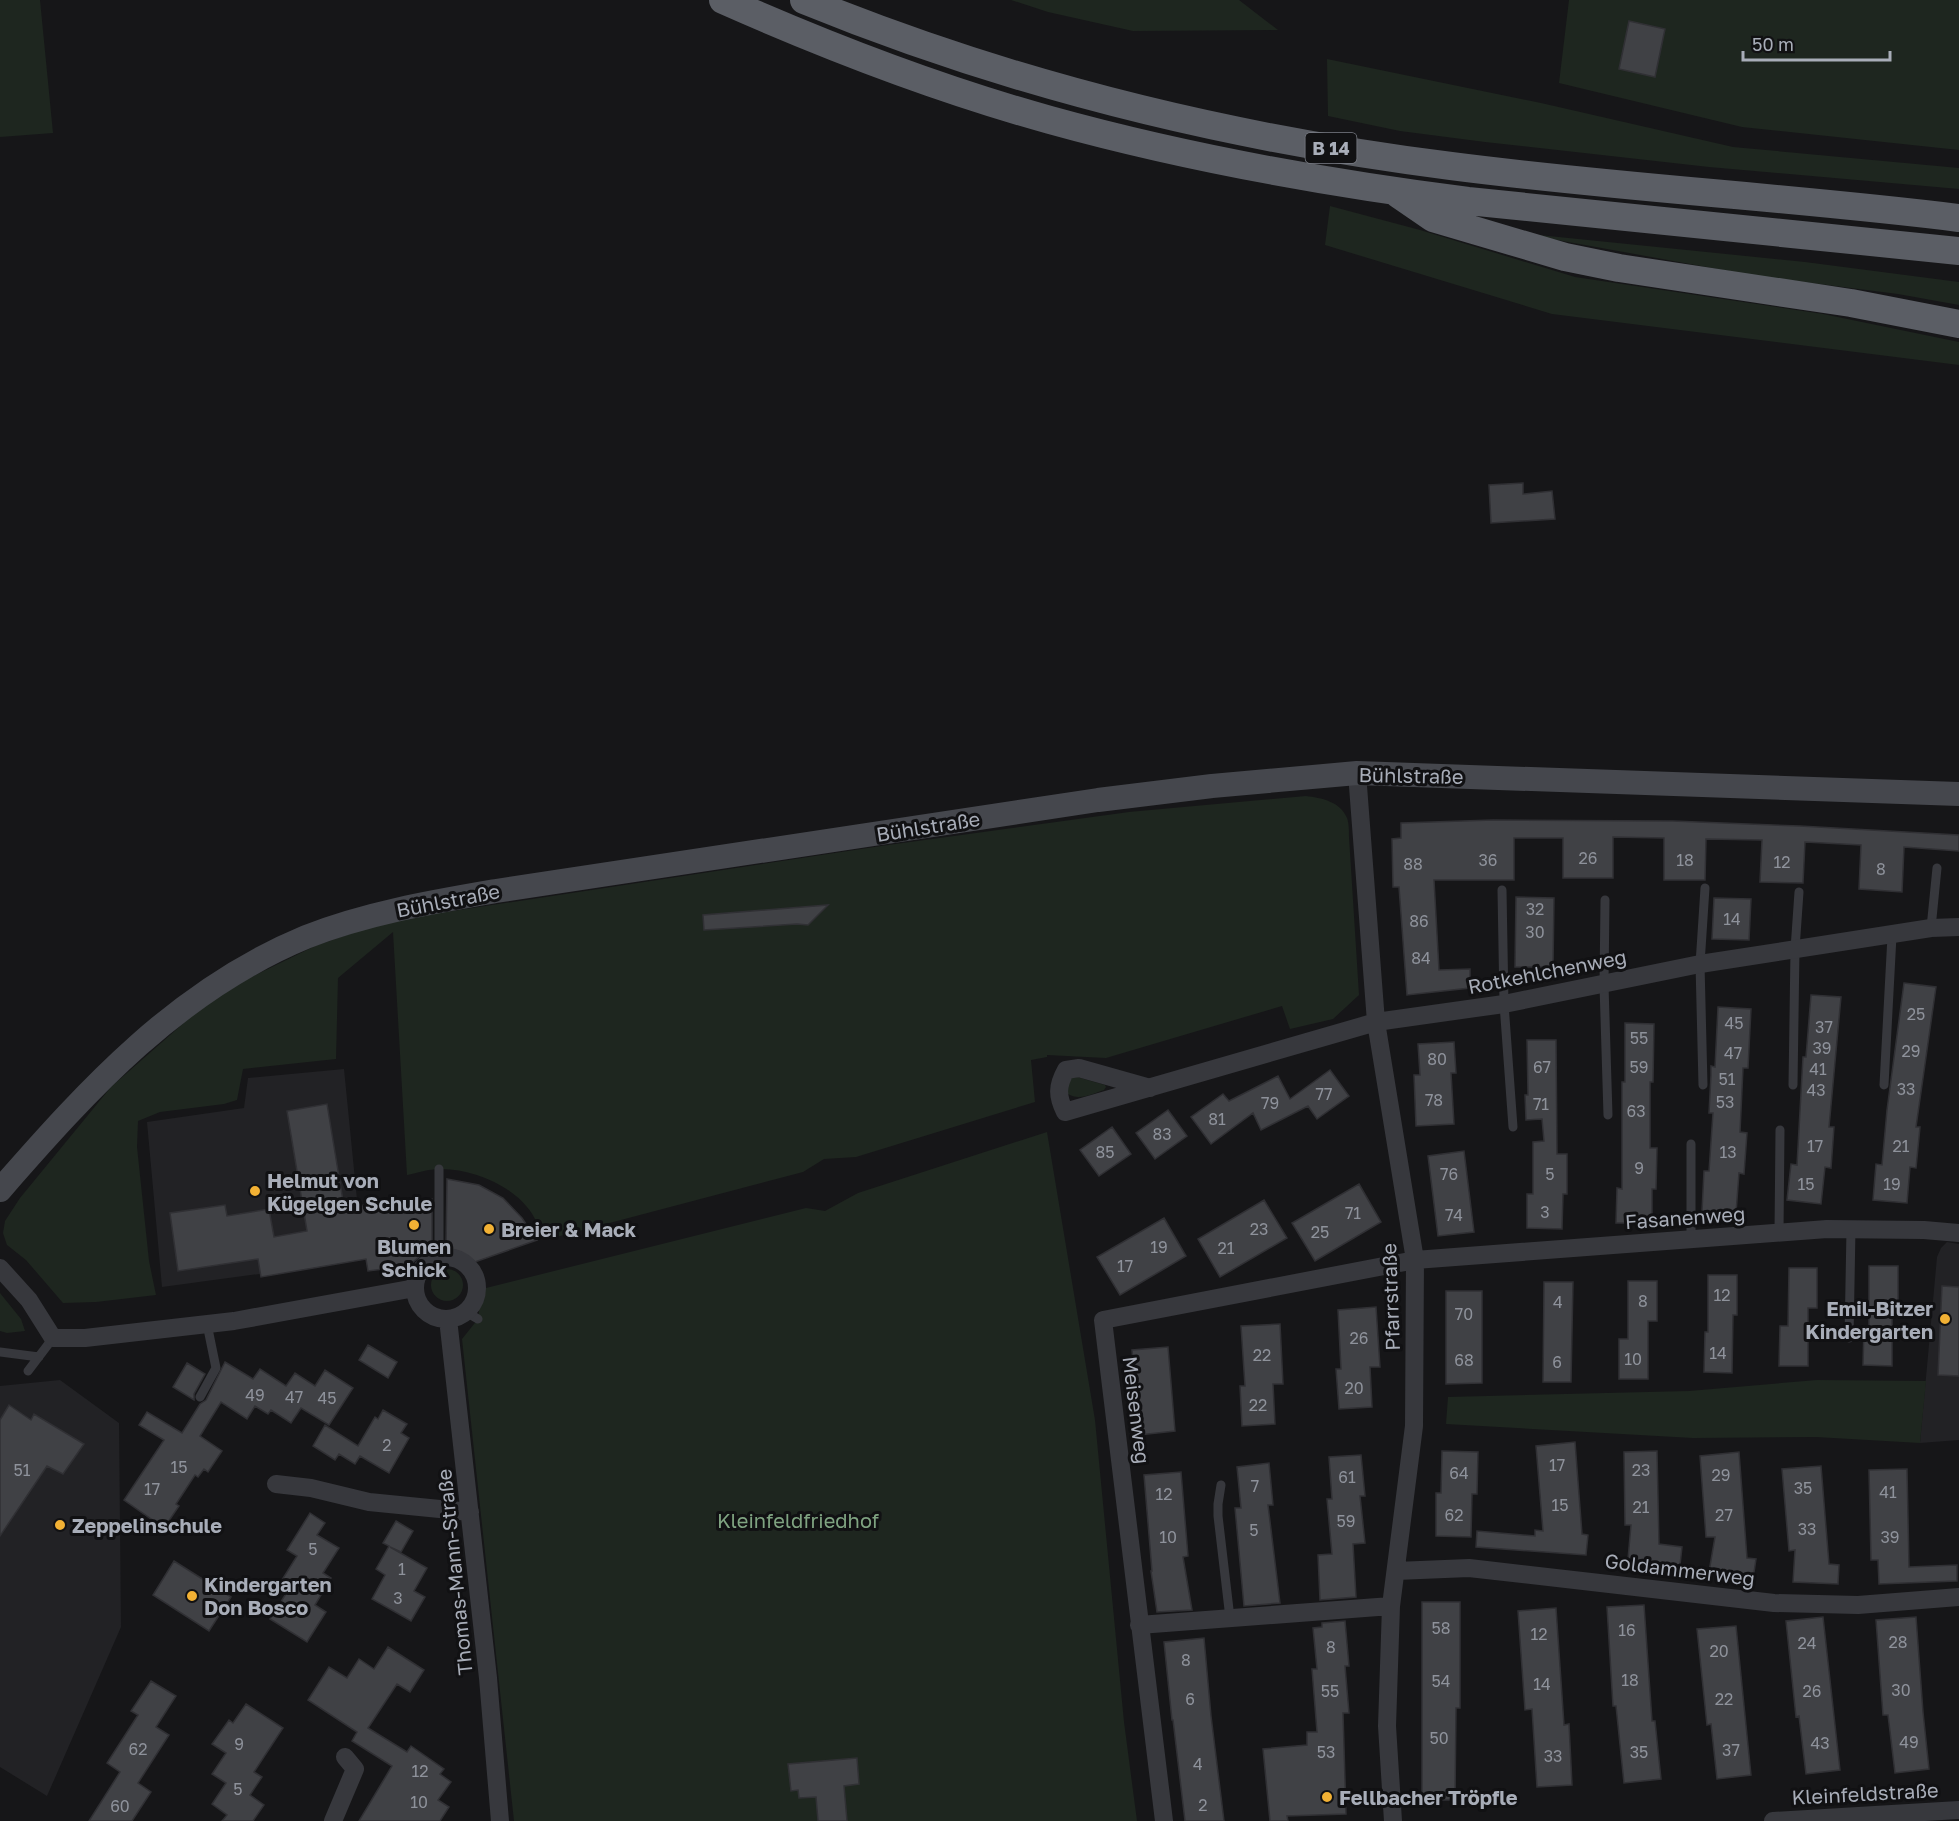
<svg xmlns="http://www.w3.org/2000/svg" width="1959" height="1821" viewBox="0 0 1959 1821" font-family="'Golos Text',sans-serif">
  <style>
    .built { fill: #222225 }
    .green { fill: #1e261f }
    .building { fill: #404145; stroke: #303034; stroke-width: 1.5 }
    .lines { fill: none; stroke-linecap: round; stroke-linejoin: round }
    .service { stroke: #37383d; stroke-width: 9 }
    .minor { stroke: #37383d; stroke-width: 18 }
    .secondary { stroke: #45474d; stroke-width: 24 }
    .trunk { stroke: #5b5e65; stroke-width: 28 }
    .poi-dot { fill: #f2b134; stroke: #111113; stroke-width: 2 }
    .labels { text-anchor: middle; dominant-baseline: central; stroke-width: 6; stroke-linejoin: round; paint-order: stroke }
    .number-label { font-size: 16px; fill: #8e929b }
    .shield { fill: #111113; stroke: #7b7e86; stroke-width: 1.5 }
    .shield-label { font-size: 18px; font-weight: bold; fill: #a8adb8 }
    .street-label { font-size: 20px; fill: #a8adb8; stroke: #111113 }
    .poi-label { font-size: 20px; font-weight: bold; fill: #a8adb8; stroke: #111113; text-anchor: start }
    .park-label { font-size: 20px; fill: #7fa381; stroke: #111113 }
  </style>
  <rect width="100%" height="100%" fill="#161618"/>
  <path class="built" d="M344,1069L363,1260L162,1287L147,1122L244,1108L248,1078Z
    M1947,1242L1959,1244V1440L1920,1443L1937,1257L1941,1248Z
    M60,1380L119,1423L121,1627L47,1796L0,1767V1386Z"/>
  <path class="green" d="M0,0H40L53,133L0,137Z
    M1011,0H1239L1278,30L1133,31L1048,12Z
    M1569,0H1959V150L1742,127L1559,83Z
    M1327,59L1541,103L1733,147L1959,168V189L1709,167L1485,142L1400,131L1328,116Z
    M1330,206L1420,230L1575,277L1823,314L1959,342V365L1552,314L1325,245Z
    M1519,233L1805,262L1959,282V305L1898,294L1756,276Z
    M1306,796C1321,798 1340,801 1347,818C1349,823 1349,831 1349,837L1359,995L1333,1019L1290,1029L1282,1006L1106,1058L1047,1055V1057L1031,1060L1035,1102L856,1157L824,1159L803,1172L545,1240C540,1230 535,1216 527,1207C509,1184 469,1168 439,1169C429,1169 417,1173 407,1175L393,932L338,978L336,1059L243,1069L237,1100L224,1104L160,1112L138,1121L137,1147L149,1261L156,1295L96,1302L63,1303L26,1260L7,1245L3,1233L5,1221L20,1198L111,1087L194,1014L243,981L315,946L387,921L881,846L1129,812Z
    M1077,1077L1105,1085L1106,1087L1104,1090C1092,1094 1079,1101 1068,1094L1067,1083L1072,1078Z
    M1047,1132L1095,1420L1124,1722L1137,1821H514L462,1339L478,1319L482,1289L806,1208L825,1211L858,1193Z
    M431 1285a16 16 0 1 1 32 0a16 16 0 1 1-32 0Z
    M0,1293L21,1319L25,1331L7,1333L0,1331Z
    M1817,1380L1926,1381L1920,1443L1816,1437L1693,1438L1446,1424L1448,1397L1689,1391Z"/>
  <path class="building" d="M1629,21L1665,29L1655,77L1619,69Z
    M1523,483V494L1552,491L1555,519L1491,523L1489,485Z
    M1493,820L1673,821L1800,826L1959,835V851L1904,847L1902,892L1859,889L1861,845L1805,842L1803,883L1760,882L1762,840L1706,839L1705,880H1664V838L1613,837V878H1563V838H1514V880H1434L1439,970L1470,969V988L1407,995L1399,887H1393L1392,839L1401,838V823Z
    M1516,897L1554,898L1553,967H1515Z
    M1714,898L1751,899L1749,940L1712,939Z
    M828,905L808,925L797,924L704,930L703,915Z
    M1904,983L1936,987L1916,1127H1920L1916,1168L1910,1167L1907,1203L1873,1200L1876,1164L1882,1165L1887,1110Z
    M1811,995L1841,997L1829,1127H1834L1831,1168L1825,1167L1821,1204L1787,1200L1791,1164L1797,1165L1803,1057H1806Z
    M1718,1007L1751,1009L1748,1068H1743L1740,1132L1747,1133L1744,1174L1739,1173L1736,1213L1702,1211L1704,1171H1709L1713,1113H1709L1711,1075V1066L1715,1067Z
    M1625,1023L1654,1024L1653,1082H1650V1148H1657L1656,1189H1652V1223H1616L1617,1188L1622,1189V1082H1625Z
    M1527,1040H1556L1557,1154H1567V1194H1563L1562,1229L1527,1228V1194H1533V1142L1544,1141L1542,1119L1526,1120L1525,1095H1528Z
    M1454,1042L1456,1073H1451L1454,1124L1416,1126L1414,1075H1420L1418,1044Z
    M1330,1070L1349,1096L1317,1119L1308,1106L1261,1130L1253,1113L1211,1144L1191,1117L1223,1094L1229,1101L1278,1076L1290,1099Z
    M327,1104L344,1207L432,1199V1249L425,1252L413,1262L392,1268L368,1271L366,1259L261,1277L258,1259L178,1271L170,1213L225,1205L227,1216L269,1209L274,1237L307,1231L287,1111Z
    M1168,1110L1187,1136L1155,1159L1136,1133Z
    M1112,1127L1131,1154L1099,1176L1080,1150Z
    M1464,1151L1474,1232L1438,1236L1428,1156Z
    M447,1179L479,1185L503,1198L522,1218L537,1240L475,1262L458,1251L446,1248Z
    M1359,1184L1381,1222L1315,1261L1292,1223Z
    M1264,1200L1287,1238L1220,1277L1198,1239Z
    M1164,1218L1186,1256L1120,1295L1097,1257Z
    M1869,1266H1898V1306H1892V1366L1863,1365L1864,1326H1869Z
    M1789,1268H1817V1308H1808V1366H1779L1780,1326H1788Z
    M1708,1275H1737V1315H1733L1732,1373L1704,1372L1705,1332H1708Z
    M1628,1281H1657V1321H1648V1379H1619V1339H1628Z
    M1544,1282H1573L1571,1382H1543Z
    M1942,1286L1959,1287V1376L1938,1375Z
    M1446,1291H1482V1383L1446,1384Z
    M1376,1307L1380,1367H1370L1372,1407L1339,1409L1336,1369H1341L1338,1310Z
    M1280,1324L1283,1384H1273L1275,1424L1242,1426L1240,1386H1245L1241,1326Z
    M368,1345L397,1362L388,1378L359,1360Z
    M1168,1347L1175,1431L1139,1435L1132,1350Z
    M225,1362L253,1379L260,1369L286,1386L295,1373L315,1386L325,1370L353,1388L329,1425L301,1408L291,1423L271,1410L268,1414L255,1406L247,1419L221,1402L200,1436L222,1451L208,1472L204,1469L198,1477L195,1475L176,1504L179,1506L164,1528L124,1500L164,1440L139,1425L147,1412L182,1433L200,1404L206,1400Z
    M187,1363L205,1374L194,1394V1400L173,1387Z
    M9,1405L31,1420L34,1414L84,1444L63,1474L47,1466L0,1536V1420Z
    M383,1410L407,1424L401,1433L409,1438L389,1473L360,1456L355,1464L339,1454L335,1460L313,1446L325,1425L358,1446L375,1417L378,1419Z
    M1575,1442L1582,1534L1588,1535L1586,1555L1476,1547L1477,1531L1535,1536V1530L1543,1531L1536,1446Z
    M1442,1451L1478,1452L1477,1494H1472L1471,1537L1436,1536V1493H1441Z
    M1657,1451L1659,1544L1682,1547L1680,1565L1628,1559L1631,1525H1625L1624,1452Z
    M1739,1452L1747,1558L1756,1559L1753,1579L1709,1572L1715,1537H1706L1700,1456Z
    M1361,1455L1365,1496H1360L1365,1543L1353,1544L1356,1597L1320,1600L1318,1555L1332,1554L1327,1499H1332L1329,1457Z
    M1269,1463L1273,1505H1268L1280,1603L1244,1606L1235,1508H1241L1237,1467Z
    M1821,1466L1829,1564L1839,1565L1838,1584L1793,1582L1795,1550L1789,1551L1782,1469Z
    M1907,1469L1909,1567L1957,1565V1581L1879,1584L1878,1560H1871L1869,1470Z
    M1181,1472L1188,1556L1183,1557L1192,1610L1157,1612L1151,1571H1152L1144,1475Z
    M310,1513L325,1523L317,1535L339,1548L323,1573L331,1578L315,1605L326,1612L307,1642L270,1619L289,1589L280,1583L297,1556L287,1550Z
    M396,1521L413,1531L401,1552L390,1547L427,1568L414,1591L425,1597L411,1621L372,1599L385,1575L376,1569L389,1546L383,1543Z
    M174,1561L231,1597L209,1631L153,1595Z
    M1422,1602H1460V1708H1456L1455,1800H1422Z
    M1644,1605L1652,1721H1655L1661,1779L1624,1783L1616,1706H1613L1607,1607Z
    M1556,1608L1564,1725L1569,1724L1572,1785L1537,1787L1532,1709L1525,1710L1518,1611Z
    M1823,1617L1840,1770L1806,1774L1799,1716L1796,1717L1786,1621Z
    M1916,1617L1923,1712L1929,1769L1895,1773L1888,1715H1883L1876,1620Z
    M1345,1621L1349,1666H1345L1349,1713H1343L1346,1814L1287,1816L1288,1821H1270L1263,1749L1307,1745V1732H1317L1312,1669H1317L1313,1628L1322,1627V1623Z
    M1736,1626L1751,1775L1717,1779L1711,1724L1707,1725L1697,1629Z
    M1204,1638L1211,1716L1224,1821H1185L1173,1720H1172L1164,1642Z
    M388,1647L424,1670L410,1692L397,1684L368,1728L407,1752L411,1746L444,1769L440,1774L451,1782L438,1800L449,1807L440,1821H359L392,1766L352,1741L357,1732L308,1700L329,1667L347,1678L359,1659L374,1669Z
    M151,1681L176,1696L156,1727L169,1735L138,1783L151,1792L132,1821H89L120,1772L107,1763L138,1715L131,1711Z
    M246,1704L283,1728L254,1772L262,1777L250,1795L264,1805L253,1821H222L227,1815L212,1804L226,1783L212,1774L226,1753L212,1744L229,1720L233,1723Z
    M857,1758L859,1784L844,1786L847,1821H818L816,1797L799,1798L798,1790L791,1791L788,1764Z"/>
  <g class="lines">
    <path class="service" d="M1502,890L1504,1004L1513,1127
      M1605,900L1604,985L1608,1115
      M1931,928L1937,868
      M1703,1085L1700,964L1705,888
      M1793,1085L1795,949L1799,892
      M1884,1085L1892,936
      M1779,1232L1780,1130
      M1691,1239V1144
      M439,1258V1169
      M466,1312L478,1319
      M1849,1338L1851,1229
      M0,1352L39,1357
      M28,1371L53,1338
      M200,1397L216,1368L207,1324
      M1221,1485L1218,1504V1516L1230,1618"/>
    <path class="minor" d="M1357,773L1376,1022L1415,1260L1414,1426L1391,1606L1387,1726L1393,1821
      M1150,1088L1079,1068L1066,1070C1057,1086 1057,1096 1065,1112L1376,1022L1504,1004L1700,964L1931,928L1959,927
      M415 1288a31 31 0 1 1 62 0a31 31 0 1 1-62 0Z
      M0,1268L29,1300L53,1338H85L234,1321L415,1288
      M448,1319L488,1678L500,1821
      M276,1484L311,1488L369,1502L470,1512
      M1396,1571L1469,1568L1774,1603L1858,1605L1959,1597
      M1139,1625L1391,1606
      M333,1821L355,1769L345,1757
      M1164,1821L1103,1320L1415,1260L1827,1229L1924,1230L1959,1233
      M1773,1821L1959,1810"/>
    <path class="secondary" d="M0,1190C89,1088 178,990 306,937C367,913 432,902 496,891L1098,800L1212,786L1357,773L1959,794"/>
    <path class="trunk" d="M723,0C829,47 938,89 1050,120C1187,158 1327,183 1468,201L1959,251
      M804,0C1012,85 1229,138 1451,166C1620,188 1790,197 1959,218
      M1398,194L1433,218L1565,257L1619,268L1851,303L1959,324"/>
  </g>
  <g class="poi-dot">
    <circle cx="255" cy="1191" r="6"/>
    <circle cx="414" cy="1225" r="6"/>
    <circle cx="489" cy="1229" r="6"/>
    <circle cx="1945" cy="1319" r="6"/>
    <circle cx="60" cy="1525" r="6"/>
    <circle cx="192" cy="1596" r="6"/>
    <circle cx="1327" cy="1797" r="6"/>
  </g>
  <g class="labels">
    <g class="number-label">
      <text x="1588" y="858">26</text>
      <text x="1488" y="860">36</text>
      <text x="1685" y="860">18</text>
      <text x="1782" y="862">12</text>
      <text x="1413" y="864">88</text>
      <text x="1881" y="869">8</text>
      <text x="1535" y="909">32</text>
      <text x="1732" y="919">14</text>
      <text x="1419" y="921">86</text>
      <text x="1535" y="932">30</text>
      <text x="1421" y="958">84</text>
      <text x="1916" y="1014">25</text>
      <text x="1734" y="1023">45</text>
      <text x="1824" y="1027">37</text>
      <text x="1639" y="1038">55</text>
      <text x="1822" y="1048">39</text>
      <text x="1911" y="1051">29</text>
      <text x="1733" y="1053">47</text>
      <text x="1437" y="1059">80</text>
      <text x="1542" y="1067">67</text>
      <text x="1639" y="1067">59</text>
      <text x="1818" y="1069">41</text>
      <text x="1727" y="1079">51</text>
      <text x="1906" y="1089">33</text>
      <text x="1816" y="1090">43</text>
      <text x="1324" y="1094">77</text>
      <text x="1434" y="1100">78</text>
      <text x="1725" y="1102">53</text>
      <text x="1270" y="1103">79</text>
      <text x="1541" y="1104">71</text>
      <text x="1636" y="1111">63</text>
      <text x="1217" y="1119">81</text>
      <text x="1162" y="1134">83</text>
      <text x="1815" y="1146">17</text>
      <text x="1901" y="1146">21</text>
      <text x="1105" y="1152">85</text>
      <text x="1728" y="1152">13</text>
      <text x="1639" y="1168">9</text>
      <text x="1449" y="1174">76</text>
      <text x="1550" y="1174">5</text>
      <text x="1806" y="1184">15</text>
      <text x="1892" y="1184">19</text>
      <text x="1545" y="1212">3</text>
      <text x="1353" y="1213">71</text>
      <text x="1454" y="1215">74</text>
      <text x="1259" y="1229">23</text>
      <text x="1320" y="1232">25</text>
      <text x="1159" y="1247">19</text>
      <text x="1226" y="1248">21</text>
      <text x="1125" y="1266">17</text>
      <text x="1722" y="1295">12</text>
      <text x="1643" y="1301">8</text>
      <text x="1558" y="1302">4</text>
      <text x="1464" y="1314">70</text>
      <text x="1359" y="1338">26</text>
      <text x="1718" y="1353">14</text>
      <text x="1262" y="1355">22</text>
      <text x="1633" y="1359">10</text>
      <text x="1464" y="1360">68</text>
      <text x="1557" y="1362">6</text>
      <text x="1354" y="1388">20</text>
      <text x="255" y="1395">49</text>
      <text x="294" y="1397">47</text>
      <text x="327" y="1398">45</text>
      <text x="1258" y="1405">22</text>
      <text x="387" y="1445">2</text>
      <text x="1557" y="1465">17</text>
      <text x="179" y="1467">15</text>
      <text x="22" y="1470">51</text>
      <text x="1641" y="1470">23</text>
      <text x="1459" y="1473">64</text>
      <text x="1721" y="1475">29</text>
      <text x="1347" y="1477">61</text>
      <text x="1255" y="1486">7</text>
      <text x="1803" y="1488">35</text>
      <text x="152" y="1489">17</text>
      <text x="1888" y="1492">41</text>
      <text x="1164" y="1494">12</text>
      <text x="1560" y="1505">15</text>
      <text x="1641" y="1507">21</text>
      <text x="1454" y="1515">62</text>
      <text x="1724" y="1515">27</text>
      <text x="1346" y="1521">59</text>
      <text x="1807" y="1529">33</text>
      <text x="1254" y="1530">5</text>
      <text x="1168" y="1537">10</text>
      <text x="1890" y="1537">39</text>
      <text x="313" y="1549">5</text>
      <text x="402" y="1569">1</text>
      <text x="398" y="1598">3</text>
      <text x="1441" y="1628">58</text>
      <text x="1627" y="1630">16</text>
      <text x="1539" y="1634">12</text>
      <text x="1898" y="1642">28</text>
      <text x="1807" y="1643">24</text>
      <text x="1331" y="1647">8</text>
      <text x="1719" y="1651">20</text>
      <text x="1186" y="1660">8</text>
      <text x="1630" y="1680">18</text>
      <text x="1441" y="1681">54</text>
      <text x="1542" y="1684">14</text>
      <text x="1901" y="1690">30</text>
      <text x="1330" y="1691">55</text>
      <text x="1812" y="1691">26</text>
      <text x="1190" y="1699">6</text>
      <text x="1724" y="1699">22</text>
      <text x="1439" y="1738">50</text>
      <text x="1909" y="1742">49</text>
      <text x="1820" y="1743">43</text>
      <text x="239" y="1744">9</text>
      <text x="138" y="1749">62</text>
      <text x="1731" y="1750">37</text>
      <text x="1326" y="1752">53</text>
      <text x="1639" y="1752">35</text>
      <text x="1553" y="1756">33</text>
      <text x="1198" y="1764">4</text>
      <text x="420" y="1771">12</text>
      <text x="238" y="1789">5</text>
      <text x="419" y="1802">10</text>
      <text x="1203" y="1805">2</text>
      <text x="120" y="1806">60</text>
    </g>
    <rect class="shield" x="1305.5" y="133" width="51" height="30" rx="4.5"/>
    <g class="shield-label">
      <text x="1331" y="148">B 14</text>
    </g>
    <g class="street-label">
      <text transform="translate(1411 775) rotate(1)">Bühlstraße</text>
      <text transform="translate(928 826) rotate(-9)">Bühlstraße</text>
      <text transform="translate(448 900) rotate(-11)">Bühlstraße</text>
      <text transform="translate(1547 971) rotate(-11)">Rotkehlchenweg</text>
      <text transform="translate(1685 1217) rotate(-4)">Fasanenweg</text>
      <text transform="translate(1390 1297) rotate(-92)">Pfarrstraße</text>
      <text transform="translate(1137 1410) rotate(83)">Meisenweg</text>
      <text transform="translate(1680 1569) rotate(7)">Goldammerweg</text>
      <text transform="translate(454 1572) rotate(-96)">Thomas-Mann-Straße</text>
      <text transform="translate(1865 1793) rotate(-3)">Kleinfeldstraße</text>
    </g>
    <g class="poi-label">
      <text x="267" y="1180">Helmut von<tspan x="267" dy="23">Kügelgen Schule</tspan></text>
      <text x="501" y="1229">Breier &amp; Mack</text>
      <text x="414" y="1246" text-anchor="middle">Blumen<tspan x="414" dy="23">Schick</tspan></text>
      <text x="1933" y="1308" text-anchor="end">Emil-Bitzer<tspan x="1933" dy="23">Kindergarten</tspan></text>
      <text x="72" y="1525">Zeppelinschule</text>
      <text x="204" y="1584">Kindergarten<tspan x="204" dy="23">Don Bosco</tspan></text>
      <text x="1339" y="1797">Fellbacher Tröpfle</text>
    </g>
    <g class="park-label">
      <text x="798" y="1520">Kleinfeldfriedhof</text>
    </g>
  </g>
  <path d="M1743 51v9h147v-9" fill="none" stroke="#a8adb8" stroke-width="3"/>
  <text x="1752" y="51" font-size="18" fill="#a8adb8" stroke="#111113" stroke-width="4.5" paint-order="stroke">50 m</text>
</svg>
